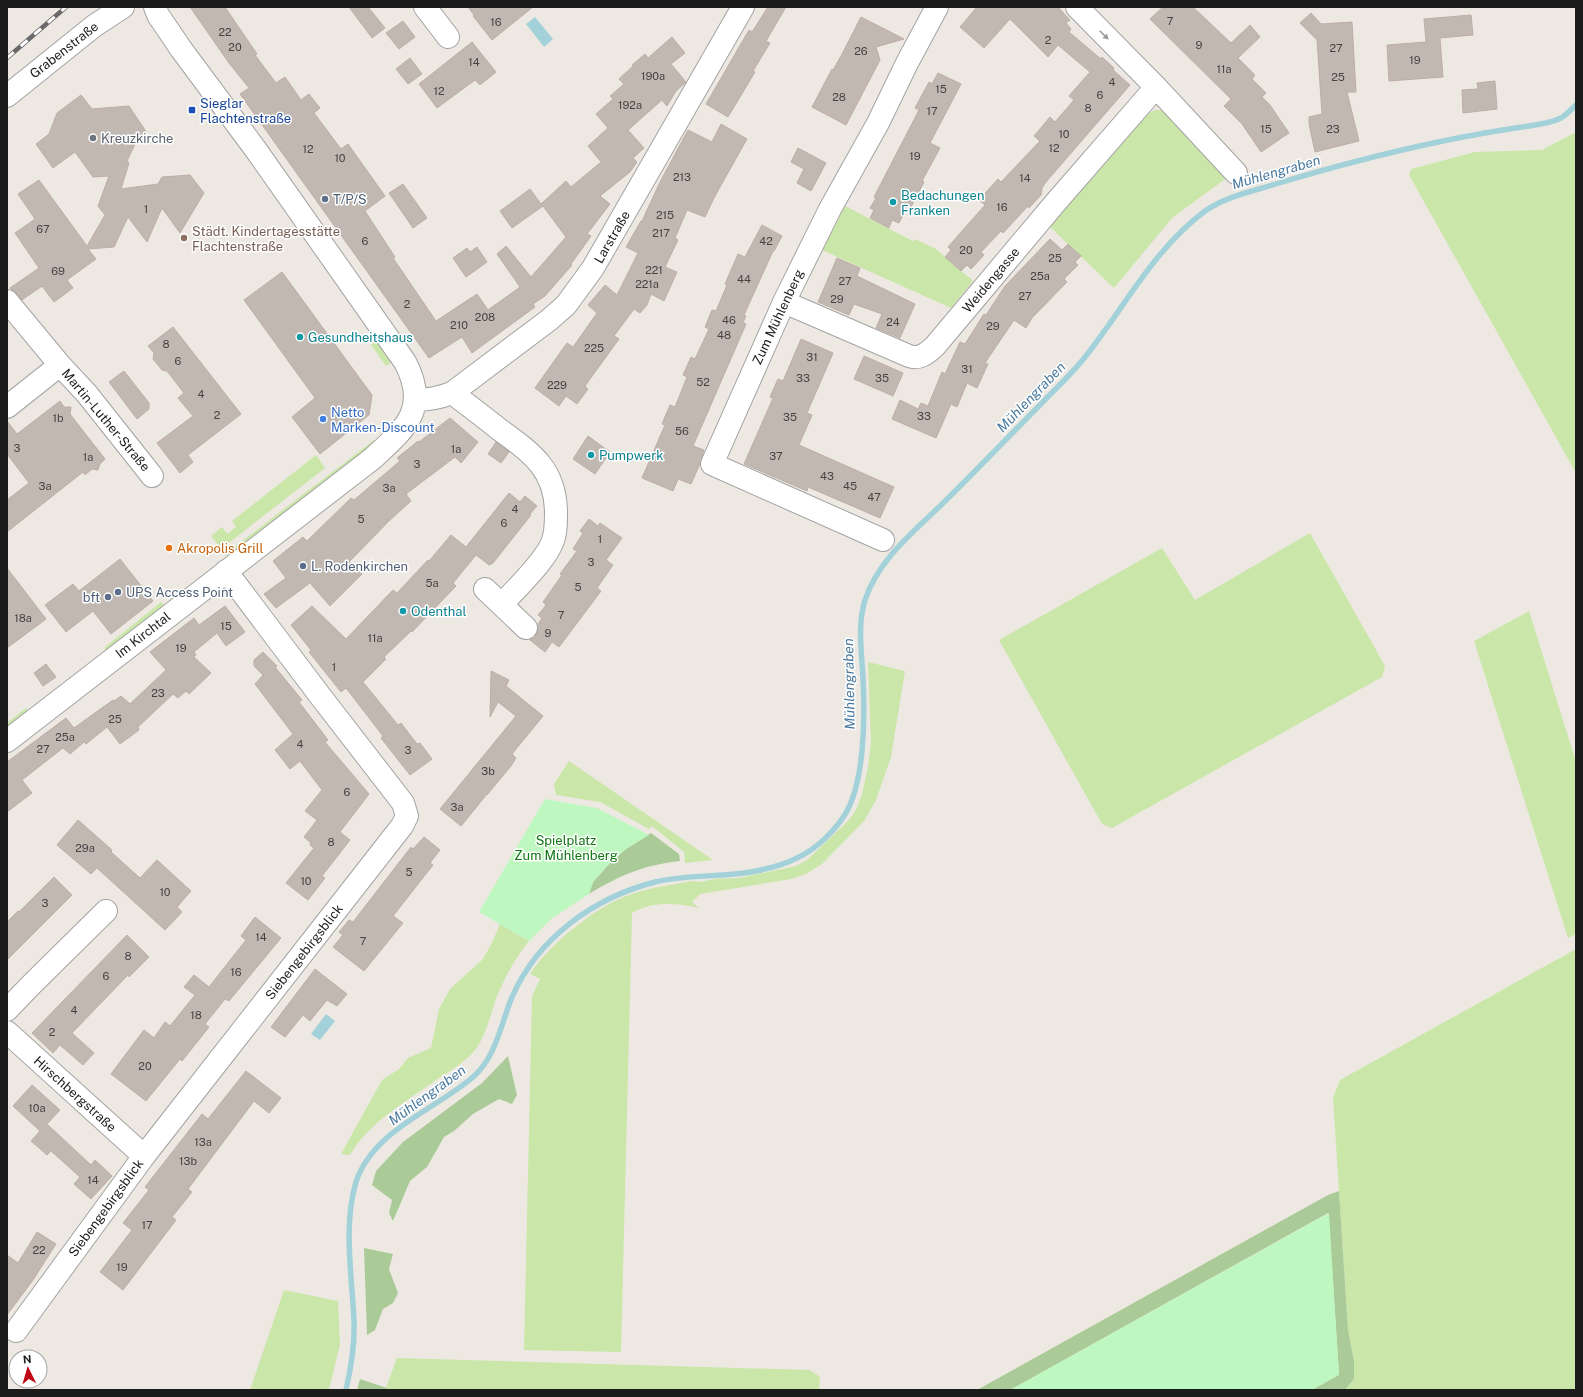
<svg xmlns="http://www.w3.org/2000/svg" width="1583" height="1397" viewBox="0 0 1583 1397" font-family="'Public Sans',sans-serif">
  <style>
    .grass { fill: #cbe6a9 }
    .forest { fill: #aacb98 }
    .park { fill: #bff7c0 }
    .water { fill: #a3d1da }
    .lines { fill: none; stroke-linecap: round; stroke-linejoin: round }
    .stream { stroke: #a3d1da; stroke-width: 5.5 }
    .building { fill: #c1b8b2; stroke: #beaea5 }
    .minor-casing { stroke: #a3a3a3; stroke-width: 24 }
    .minor { stroke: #fff; stroke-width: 22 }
    .rail-casing { stroke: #6a6a6a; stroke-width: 4.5 }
    .rail { stroke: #fff; stroke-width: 3; stroke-dasharray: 9; stroke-linecap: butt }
    .oneway { fill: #999 }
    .transit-dot { fill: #1a4fb4; stroke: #fff; stroke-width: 1.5 }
    .worship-dot { fill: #6b7280; stroke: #fff; stroke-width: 1.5 }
    .service-dot { fill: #5c6f8a; stroke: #fff; stroke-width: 1.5 }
    .culture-dot { fill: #0f9aa8; stroke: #fff; stroke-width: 1.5 }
    .education-dot { fill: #8d6e63; stroke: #fff; stroke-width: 1.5 }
    .shop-dot { fill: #3f7fe0; stroke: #fff; stroke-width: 1.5 }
    .food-dot { fill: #e8710a; stroke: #fff; stroke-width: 1.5 }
    .labels { text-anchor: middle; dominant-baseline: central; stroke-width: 3; stroke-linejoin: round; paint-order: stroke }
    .number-label { font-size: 11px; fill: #454342 }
    .street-label { font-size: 13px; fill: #1c1c1c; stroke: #fff }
    .transit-label { font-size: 13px; fill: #164399; stroke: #fff; text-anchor: start }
    .worship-label { font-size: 13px; fill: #5b616d; stroke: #fff; text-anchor: start }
    .culture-label { font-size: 13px; fill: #0d838f; stroke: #fff; text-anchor: start }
    .service-label { font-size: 13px; fill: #4e5e75; stroke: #fff; text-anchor: start }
    .education-label { font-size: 13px; fill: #785e54; stroke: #fff; text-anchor: start }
    .shop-label { font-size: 13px; fill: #366cbe; stroke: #fff; text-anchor: start }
    .food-label { font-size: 13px; fill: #c56008; stroke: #fff; text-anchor: start }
    .park-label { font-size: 13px; fill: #0f7511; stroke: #fff }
    .water-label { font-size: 14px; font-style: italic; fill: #4a7aa0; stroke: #fff }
  </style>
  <rect width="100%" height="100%" fill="#ede9e2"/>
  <path class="grass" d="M1155,110H1162L1232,174L1172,218L1114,288L1049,226L1143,116Z
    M1576,132V473L1409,175L1411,169L1475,152L1542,150Z
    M845,206L913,241L915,239L936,249L973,281L951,308L822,250Z
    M375,338L392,362L386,366L371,345Z
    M374,440H375V443L230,556L224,555Z
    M316,455L325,468L221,549L211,536L222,527L227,534L236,527L232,521Z
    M1310,533L1385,666L1382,677L1112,828L1102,824L999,640L1162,548L1195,600Z
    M161,602L165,606L107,651L104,648Z
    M1529,611L1576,762V934L1568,938L1474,641Z
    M868,662L905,671L891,757L876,800L864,821L822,864L806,874L791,879L700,894L692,902L699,908C675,903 653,901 632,913L621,1352L524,1350L532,996L540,979L530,974C550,944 593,909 626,896C647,888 670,885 692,881L699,882L715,879L739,878L796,866L807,860L848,821L856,810L862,794L868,767L871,743Z
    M26,708L28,712L7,728V723Z
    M569,761L713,860L685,863L684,852L652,826L649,829L600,802L556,795L554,784Z
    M500,924L529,941C515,958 504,979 496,999C490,1016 486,1036 475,1050C465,1062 452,1070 439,1078C407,1101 370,1121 350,1155L341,1154L382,1080L399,1069L408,1058L431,1048L439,1009L450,989L482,960L491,945Z
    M1576,949V1390H1345L1354,1379V1361L1348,1330L1333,1098L1340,1080Z
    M284,1290L338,1301L340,1344L329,1390H250Z
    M397,1358L810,1370L820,1377L819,1390H385Z"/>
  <path class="forest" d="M651,833L679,854L680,861C644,865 620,875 589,894L593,882L610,863L626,849Z
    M508,1056L517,1095L512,1104L499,1099L473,1114L454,1131L444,1137L427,1167L410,1181L393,1221L389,1213L392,1200L372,1185L376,1171L403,1142L482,1083Z
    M1339,1191L1348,1330L1354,1361V1379L1345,1390H1312L1339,1374L1328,1213L1010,1390H977L1328,1195Z
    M364,1248L393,1254L389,1269L398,1293L393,1303L383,1309L375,1330L367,1335Z
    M360,1379L387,1388L385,1390H357Z"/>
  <path class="park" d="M545,799L597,808L649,835L626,849L610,863L593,882L589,894L551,919L529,941L479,912Z
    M1329,1213L1339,1375L1312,1390H1010Z"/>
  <path class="water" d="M535,17L553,39L544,47L526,24Z
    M326,1014L335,1021L320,1040L311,1034Z"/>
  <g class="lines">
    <path class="stream" d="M346,1390C351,1368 355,1344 354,1321C352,1275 343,1226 356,1182C373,1130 435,1110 473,1077C496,1057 501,1024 512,997C538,938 593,898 655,882C684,875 714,877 744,873C787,867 819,853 844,816C865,784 865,716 863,679C862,653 857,626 865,600C878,561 910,535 939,507C972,475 1004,441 1037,408C1053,391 1071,375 1085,357C1124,308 1154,249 1205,211C1226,196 1254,191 1279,183C1339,165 1401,149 1463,137C1483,133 1503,130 1522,127C1535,125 1549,124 1561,118C1566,115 1572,109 1576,105"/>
  </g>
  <path class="building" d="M190,7H225L257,54L255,55L276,83L285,77L301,100L309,94L320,108L314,113L341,149L348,144L385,196L365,211L395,257L393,258L436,321L477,294L488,310L520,287L497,254L506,246L531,277L566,237L543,206L512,228L500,211L530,189L541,204L566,181L571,187L601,162L588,146L608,128L596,114L613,99L610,96L624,84L619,79L633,66L632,65L645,54L648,58L672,37L685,53L671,64L686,82L676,91L667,106L662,100L628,130L644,148L633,158L637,162L630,172L600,196L610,204L587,234L591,236L571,264L572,265L545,296L533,304L535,307L472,353L462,337L429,358L240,94L249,88L229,63Z
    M349,7H368L385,28L372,38Z
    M468,7H533L492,40L473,16L474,15Z
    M768,7H786L766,41L770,43L753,71L755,72L728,117L706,104L749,30L752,32Z
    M977,7H1058L1070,20L1066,23L1071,29L1069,32L1101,59L1102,57L1114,68L1113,70L1130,85L1046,182L1042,188L1041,195L1029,208L1028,206L1003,233L1001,231L981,252L984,255L971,269L967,265L961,271L945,257L951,250L948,247L985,205L979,200L998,179L1001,182L1040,141L1034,136L1050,117L1055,122L1074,100L1069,96L1090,72L1058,45L1048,57L1010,19L984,48L960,27Z
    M1163,7H1193L1231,43L1250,25L1260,37L1238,58L1255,75L1252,79L1266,93L1262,97L1270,105L1289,133L1261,152L1242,124L1224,106L1231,99L1150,19Z
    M1311,13L1321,24L1352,22L1356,92H1347L1359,141L1315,152L1309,124V117L1322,114L1317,40L1300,23Z
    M1471,15L1473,35L1440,38L1443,77L1389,81L1387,45L1426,42L1424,19Z
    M861,17L904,39L876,47L880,60L846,125L812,107L832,69L833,70L841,56Z
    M403,21L415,37L399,49L386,33Z
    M472,42L496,72L480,85L475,80L437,108L419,84Z
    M410,58L422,74L408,84L396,69Z
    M938,73L961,84L930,143L940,148L922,181L924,182L910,209L907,207L899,223L892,220L889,228L870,218L874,210L870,208L876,198L874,197L919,110L915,108L929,82L932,84Z
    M1495,81L1497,109L1463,113L1462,90L1478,89L1477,83Z
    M81,95L92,109L129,106L147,133L136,142L127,161L129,163L121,189L158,184L162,177L190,175L204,193L180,233L162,208L147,242L128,217L114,247L88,249L96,259L67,280L73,288L54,302L42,286L22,300L10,288L39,268L15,233L35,219L18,194L39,180L87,246L105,215L98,206L109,176L93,177L75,152L53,168L36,144L49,134L57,113Z
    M721,124L747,139L715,196L705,217L687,210L675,238L678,240L665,267L677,272L664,301L651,294L647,305L640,313L634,309L614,336L619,339L585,386L588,389L577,404L566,396L559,406L535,388L567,343L573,347L597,313L588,305L605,285L617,295L638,253L626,247L641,221H642L660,182L688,130L712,142Z
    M798,148L826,163L811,191L797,183L804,169L791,162Z
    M403,184L427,218L413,228L389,193Z
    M762,225L782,236L774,251H773L744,315L746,316L743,322L746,324L693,446L704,450L699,466L691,484L678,479L673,491L642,478L665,425L662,424L670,405L675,407L687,377L683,375L691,357L695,359L709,329L705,327L712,310L716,311L727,285L725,284L738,254L745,257Z
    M1050,239L1062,250L1068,244L1081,256L1075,262L1078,265L1064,279L1067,282L1032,318L1026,328L1014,320L985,363L988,364L977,388L967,383L957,407L951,404L936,438L892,419L900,400L918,409L921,403L928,406L942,372L945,374L960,342L965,344L984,314L986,315L1005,286Z
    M477,247L487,262L466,277L453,258L467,248L470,252Z
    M837,258L860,268L857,276L915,304L900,338L876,328L882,314L854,304L849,315L818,302Z
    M282,272L372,395L369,415L320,454L292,417L315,398L244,300Z
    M173,327L241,414L188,455L193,462L180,473L157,443L193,416L178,398L184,393L167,371L162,370L153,359L154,353L148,346Z
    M801,339L833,353L807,413L812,415L799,445L894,487L880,518L808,487L807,491L744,464L773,398L770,397L778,379L783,381Z
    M864,356L903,373L893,396L854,379Z
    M124,371L149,403V409L137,419L109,382Z
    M60,401L64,407H71L70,414L105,459L100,464L98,470L92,469L85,475L83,472L7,532V500L29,483L7,454V421L17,434Z
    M450,418L478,442L461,463L455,457L406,494L411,501L390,520L349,562L362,574L330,606L310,583L276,608L264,594L286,578L273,561L303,537L307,541L351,498L354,500L400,461L397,458L418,441L419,442Z
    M588,436L610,452L595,474L573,459Z
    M496,442L509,452L501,463L488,454Z
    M509,493L520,502L525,496L537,506L530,514L531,515L493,563L489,565L476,555L453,583L456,586L412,632L411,631L384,657L386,659L363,682L398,725L401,723L417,744L420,743L432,759L410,775L381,738L383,736L346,688L341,692L309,652L311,650L291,625L312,606L346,639L393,590L397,593L428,560L429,561L451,535L466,547Z
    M589,519L598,526L600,523L622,538L606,560L613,565L597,588L601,591L559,647L552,642L545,652L530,640L535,637L538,631V624L542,618L538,615L546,605L543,602L562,575L560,574L577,551L573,549L583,533L580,531Z
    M120,559L153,601L111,634L93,611L66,632L45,605L73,584L79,591Z
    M7,568L46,619L7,648Z
    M225,606L245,632L226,646L217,633L194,652L196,655L194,657L211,673L189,694L186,691L178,698L173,694L138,727L139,730L120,744L107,727L86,744L84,742L70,754L63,748L22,780L32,793L7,812V762L66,718L74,728L113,700L114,701L121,696L130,704L166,670L150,652L194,618L199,625Z
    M263,652L277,666L275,667L302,700L299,702L328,740L325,742L369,794L340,832L350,840L322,876L325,878L308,900L286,883L314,848L310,845L311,843L304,837L317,820L305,811L322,790L300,761L290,769L275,750L293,734L255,684L263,675L254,666V660Z
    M46,664L56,677L43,686L34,673Z
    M491,671L509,680L506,686L543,716L512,754L516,758L511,766L487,795V794L461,826L440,809L516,716L498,702L490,717Z
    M78,820L112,850L111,852L140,878L157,860L191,891L177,907L182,912L165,930L97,868L91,874L57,845Z
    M424,837L440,850L430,863L433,865L393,916L403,923L364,971L333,947L343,935L339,932L349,920L353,922L411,847L413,849Z
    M54,877L72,895L7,960V922L18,911L19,912Z
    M255,917L281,938L229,1001L225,999L205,1024L209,1027L182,1061L180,1059L146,1101L111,1074L144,1030L154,1038L165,1022L170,1026L195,995L184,987L194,975L209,987L246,940L241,936Z
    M127,935L149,957L129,977L128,975L72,1033L94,1053L83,1065L60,1045L53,1053L32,1033Z
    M315,969L347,994L337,1006L327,1000L310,1021L303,1015L285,1037L271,1027Z
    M246,1071L281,1098L269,1113L254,1101L188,1189L192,1192L172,1217L176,1220L123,1290L100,1272L132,1230L123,1223L149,1190L145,1187L202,1114L208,1119Z
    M32,1085L60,1110L47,1124L91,1165L95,1160L112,1176L91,1199L74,1184L80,1177L51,1151L47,1155L31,1141L40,1131L13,1106Z
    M37,1232L56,1244L33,1280L7,1315V1255L18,1263Z"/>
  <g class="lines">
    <defs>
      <path id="minor" d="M425,7L448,37
        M1077,7L1156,87L1236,173
        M7,96L94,26L123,7
        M7,301L60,365L87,394L152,476
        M784,302L909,356C920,360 927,353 935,346L1056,202L1156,87
        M452,393C468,405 484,417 500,430C532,453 556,470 556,513C556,523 556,534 552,543C545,561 516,589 502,604
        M415,400C429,400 439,398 452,393L549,320L566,305L593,268L743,7
        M7,407L60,365
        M883,540L712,464L784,302L830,209L878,123L907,63L937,7
        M485,589L526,628
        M7,741L372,459C405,429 430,409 405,362L256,150L181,49L158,15L155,7
        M7,1010L31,985L106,911
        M7,1032L144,1156
        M16,1331L144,1156L402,826L407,816L403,803L321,697L226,571"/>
    </defs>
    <use href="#minor" class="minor-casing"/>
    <use href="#minor" class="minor"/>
    <defs>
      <path id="rail" d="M7,58L66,7"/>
    </defs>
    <use href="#rail" class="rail-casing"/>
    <use href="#rail" class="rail"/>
  </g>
  <defs><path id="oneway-solid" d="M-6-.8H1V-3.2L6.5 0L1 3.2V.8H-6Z"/></defs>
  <use class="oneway" href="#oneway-solid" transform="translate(1104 35) rotate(45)"/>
  <rect class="transit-dot" x="188" y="106" width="8" height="8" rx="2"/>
  <circle class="worship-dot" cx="93" cy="138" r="4"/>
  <g class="service-dot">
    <circle cx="325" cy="199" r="4"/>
    <circle cx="303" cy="566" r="4"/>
    <circle cx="118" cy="592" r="4"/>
    <circle cx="108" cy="597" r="4"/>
  </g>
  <g class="culture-dot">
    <circle cx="893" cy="202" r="4"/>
    <circle cx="300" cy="337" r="4"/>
    <circle cx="591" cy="455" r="4"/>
    <circle cx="403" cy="611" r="4"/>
  </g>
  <circle class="education-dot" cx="184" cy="238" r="4"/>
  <circle class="shop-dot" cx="323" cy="419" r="4"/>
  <circle class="food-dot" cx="169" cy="548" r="4"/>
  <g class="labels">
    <g class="number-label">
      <text x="1170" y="21">7</text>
      <text x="496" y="22">16</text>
      <text x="225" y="32">22</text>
      <text x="1048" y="40">2</text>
      <text x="1199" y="45">9</text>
      <text x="235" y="47">20</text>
      <text x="1336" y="48">27</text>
      <text x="861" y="51">26</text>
      <text x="1415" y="60">19</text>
      <text x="474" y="62">14</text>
      <text x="1224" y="69">11a</text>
      <text x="653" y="76">190a</text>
      <text x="1338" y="77">25</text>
      <text x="1112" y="82">4</text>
      <text x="941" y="89">15</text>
      <text x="439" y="91">12</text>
      <text x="1100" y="95">6</text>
      <text x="839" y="97">28</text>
      <text x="630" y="105">192a</text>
      <text x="1088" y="108">8</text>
      <text x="932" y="111">17</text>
      <text x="1266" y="129">15</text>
      <text x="1333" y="129">23</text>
      <text x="1064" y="134">10</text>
      <text x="1054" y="148">12</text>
      <text x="308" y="149">12</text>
      <text x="915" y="156">19</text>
      <text x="340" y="158">10</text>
      <text x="682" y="177">213</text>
      <text x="1025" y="178">14</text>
      <text x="1002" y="207">16</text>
      <text x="146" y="209">1</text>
      <text x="665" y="215">215</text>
      <text x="43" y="229">67</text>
      <text x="661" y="233">217</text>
      <text x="365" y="241">6</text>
      <text x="766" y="241">42</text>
      <text x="966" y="250">20</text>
      <text x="1055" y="258">25</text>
      <text x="654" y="270">221</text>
      <text x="58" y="271">69</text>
      <text x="1040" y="276">25a</text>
      <text x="744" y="279">44</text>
      <text x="845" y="281">27</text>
      <text x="647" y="284">221a</text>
      <text x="1025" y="296">27</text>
      <text x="837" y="299">29</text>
      <text x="407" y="304">2</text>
      <text x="485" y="317">208</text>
      <text x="729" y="320">46</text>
      <text x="893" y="322">24</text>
      <text x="459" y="325">210</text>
      <text x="993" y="326">29</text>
      <text x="724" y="335">48</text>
      <text x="166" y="344">8</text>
      <text x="594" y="348">225</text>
      <text x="812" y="357">31</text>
      <text x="178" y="361">6</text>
      <text x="967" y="369">31</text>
      <text x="803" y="378">33</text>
      <text x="882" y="378">35</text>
      <text x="703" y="382">52</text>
      <text x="557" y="385">229</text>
      <text x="201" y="394">4</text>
      <text x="217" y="415">2</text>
      <text x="924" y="416">33</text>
      <text x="790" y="417">35</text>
      <text x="58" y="418">1b</text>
      <text x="682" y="431">56</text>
      <text x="17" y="448">3</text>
      <text x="456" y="449">1a</text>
      <text x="776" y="456">37</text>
      <text x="88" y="457">1a</text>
      <text x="417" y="464">3</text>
      <text x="827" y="476">43</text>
      <text x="45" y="486">3a</text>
      <text x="850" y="486">45</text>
      <text x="389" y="488">3a</text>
      <text x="874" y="497">47</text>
      <text x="515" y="509">4</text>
      <text x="361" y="519">5</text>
      <text x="504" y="523">6</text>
      <text x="600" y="539">1</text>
      <text x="591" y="562">3</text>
      <text x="432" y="583">5a</text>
      <text x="578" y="587">5</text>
      <text x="561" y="615">7</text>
      <text x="23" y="618">18a</text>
      <text x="226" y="626">15</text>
      <text x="548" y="633">9</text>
      <text x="375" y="638">11a</text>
      <text x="181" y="648">19</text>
      <text x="334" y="667">1</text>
      <text x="158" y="693">23</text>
      <text x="115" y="719">25</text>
      <text x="65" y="737">25a</text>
      <text x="300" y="744">4</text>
      <text x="43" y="749">27</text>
      <text x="408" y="750">3</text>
      <text x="488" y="771">3b</text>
      <text x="347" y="792">6</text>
      <text x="457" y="807">3a</text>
      <text x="331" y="842">8</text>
      <text x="85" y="848">29a</text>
      <text x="409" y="872">5</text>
      <text x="306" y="881">10</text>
      <text x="165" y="892">10</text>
      <text x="45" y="903">3</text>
      <text x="261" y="937">14</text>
      <text x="363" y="941">7</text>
      <text x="128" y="956">8</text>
      <text x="236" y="972">16</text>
      <text x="106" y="976">6</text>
      <text x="74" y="1010">4</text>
      <text x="196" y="1015">18</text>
      <text x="52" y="1032">2</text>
      <text x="145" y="1066">20</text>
      <text x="37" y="1108">10a</text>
      <text x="203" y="1142">13a</text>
      <text x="188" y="1161">13b</text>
      <text x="93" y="1180">14</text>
      <text x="147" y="1225">17</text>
      <text x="39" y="1250">22</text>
      <text x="122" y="1267">19</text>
    </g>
    <g class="street-label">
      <text transform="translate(64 50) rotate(-38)">Grabenstraße</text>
      <text transform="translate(612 237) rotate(-60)">Larstraße</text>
      <text transform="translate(991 280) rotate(-50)">Weidengasse</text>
      <text transform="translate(778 317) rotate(-65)">Zum Mühlenberg</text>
      <text transform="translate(106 420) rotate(50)">Martin-Luther-Straße</text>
      <text transform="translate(143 635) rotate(-38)">Im Kirchtal</text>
      <text transform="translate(304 952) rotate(-52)">Siebengebirgsblick</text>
      <text transform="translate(75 1094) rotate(42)">Hirschbergstraße</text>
      <text transform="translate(106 1208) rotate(-54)">Siebengebirgsblick</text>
    </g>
    <g class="transit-label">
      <text x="200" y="103">Sieglar<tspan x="200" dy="15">Flachtenstraße</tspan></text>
    </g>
    <g class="worship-label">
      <text x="101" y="138">Kreuzkirche</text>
    </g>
    <g class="culture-label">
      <text x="901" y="195">Bedachungen<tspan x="901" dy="15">Franken</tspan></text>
      <text x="308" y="337">Gesundheitshaus</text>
      <text x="599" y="455">Pumpwerk</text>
      <text x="411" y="611">Odenthal</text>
    </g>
    <g class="service-label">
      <text x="333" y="199">T/P/S</text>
      <text x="311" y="566">L. Rodenkirchen</text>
      <text x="126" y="592">UPS Access Point</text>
      <text x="100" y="597" text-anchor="end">bft</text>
    </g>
    <g class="education-label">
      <text x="192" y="231">Städt. Kindertagesstätte<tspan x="192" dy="15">Flachtenstraße</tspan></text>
    </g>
    <g class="shop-label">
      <text x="331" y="412">Netto<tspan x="331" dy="15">Marken-Discount</tspan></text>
    </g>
    <g class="food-label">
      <text x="177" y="548">Akropolis Grill</text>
    </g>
    <g class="park-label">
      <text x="566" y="840">Spielplatz<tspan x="566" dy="15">Zum Mühlenberg</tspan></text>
    </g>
    <g class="water-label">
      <text transform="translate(1276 172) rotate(-16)">Mühlengraben</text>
      <text transform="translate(1031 397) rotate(-46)">Mühlengraben</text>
      <text transform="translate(849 684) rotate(-91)">Mühlengraben</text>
      <text transform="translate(427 1095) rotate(-36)">Mühlengraben</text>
    </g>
  </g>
  <rect width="1583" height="1397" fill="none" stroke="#1c1c1c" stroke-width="16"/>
  <g transform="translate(28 1369) rotate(355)"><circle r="19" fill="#ffffff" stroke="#a4a4a4"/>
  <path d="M0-3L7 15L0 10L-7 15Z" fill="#c10714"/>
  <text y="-6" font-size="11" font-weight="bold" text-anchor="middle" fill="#1c1c1c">N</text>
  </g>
</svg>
